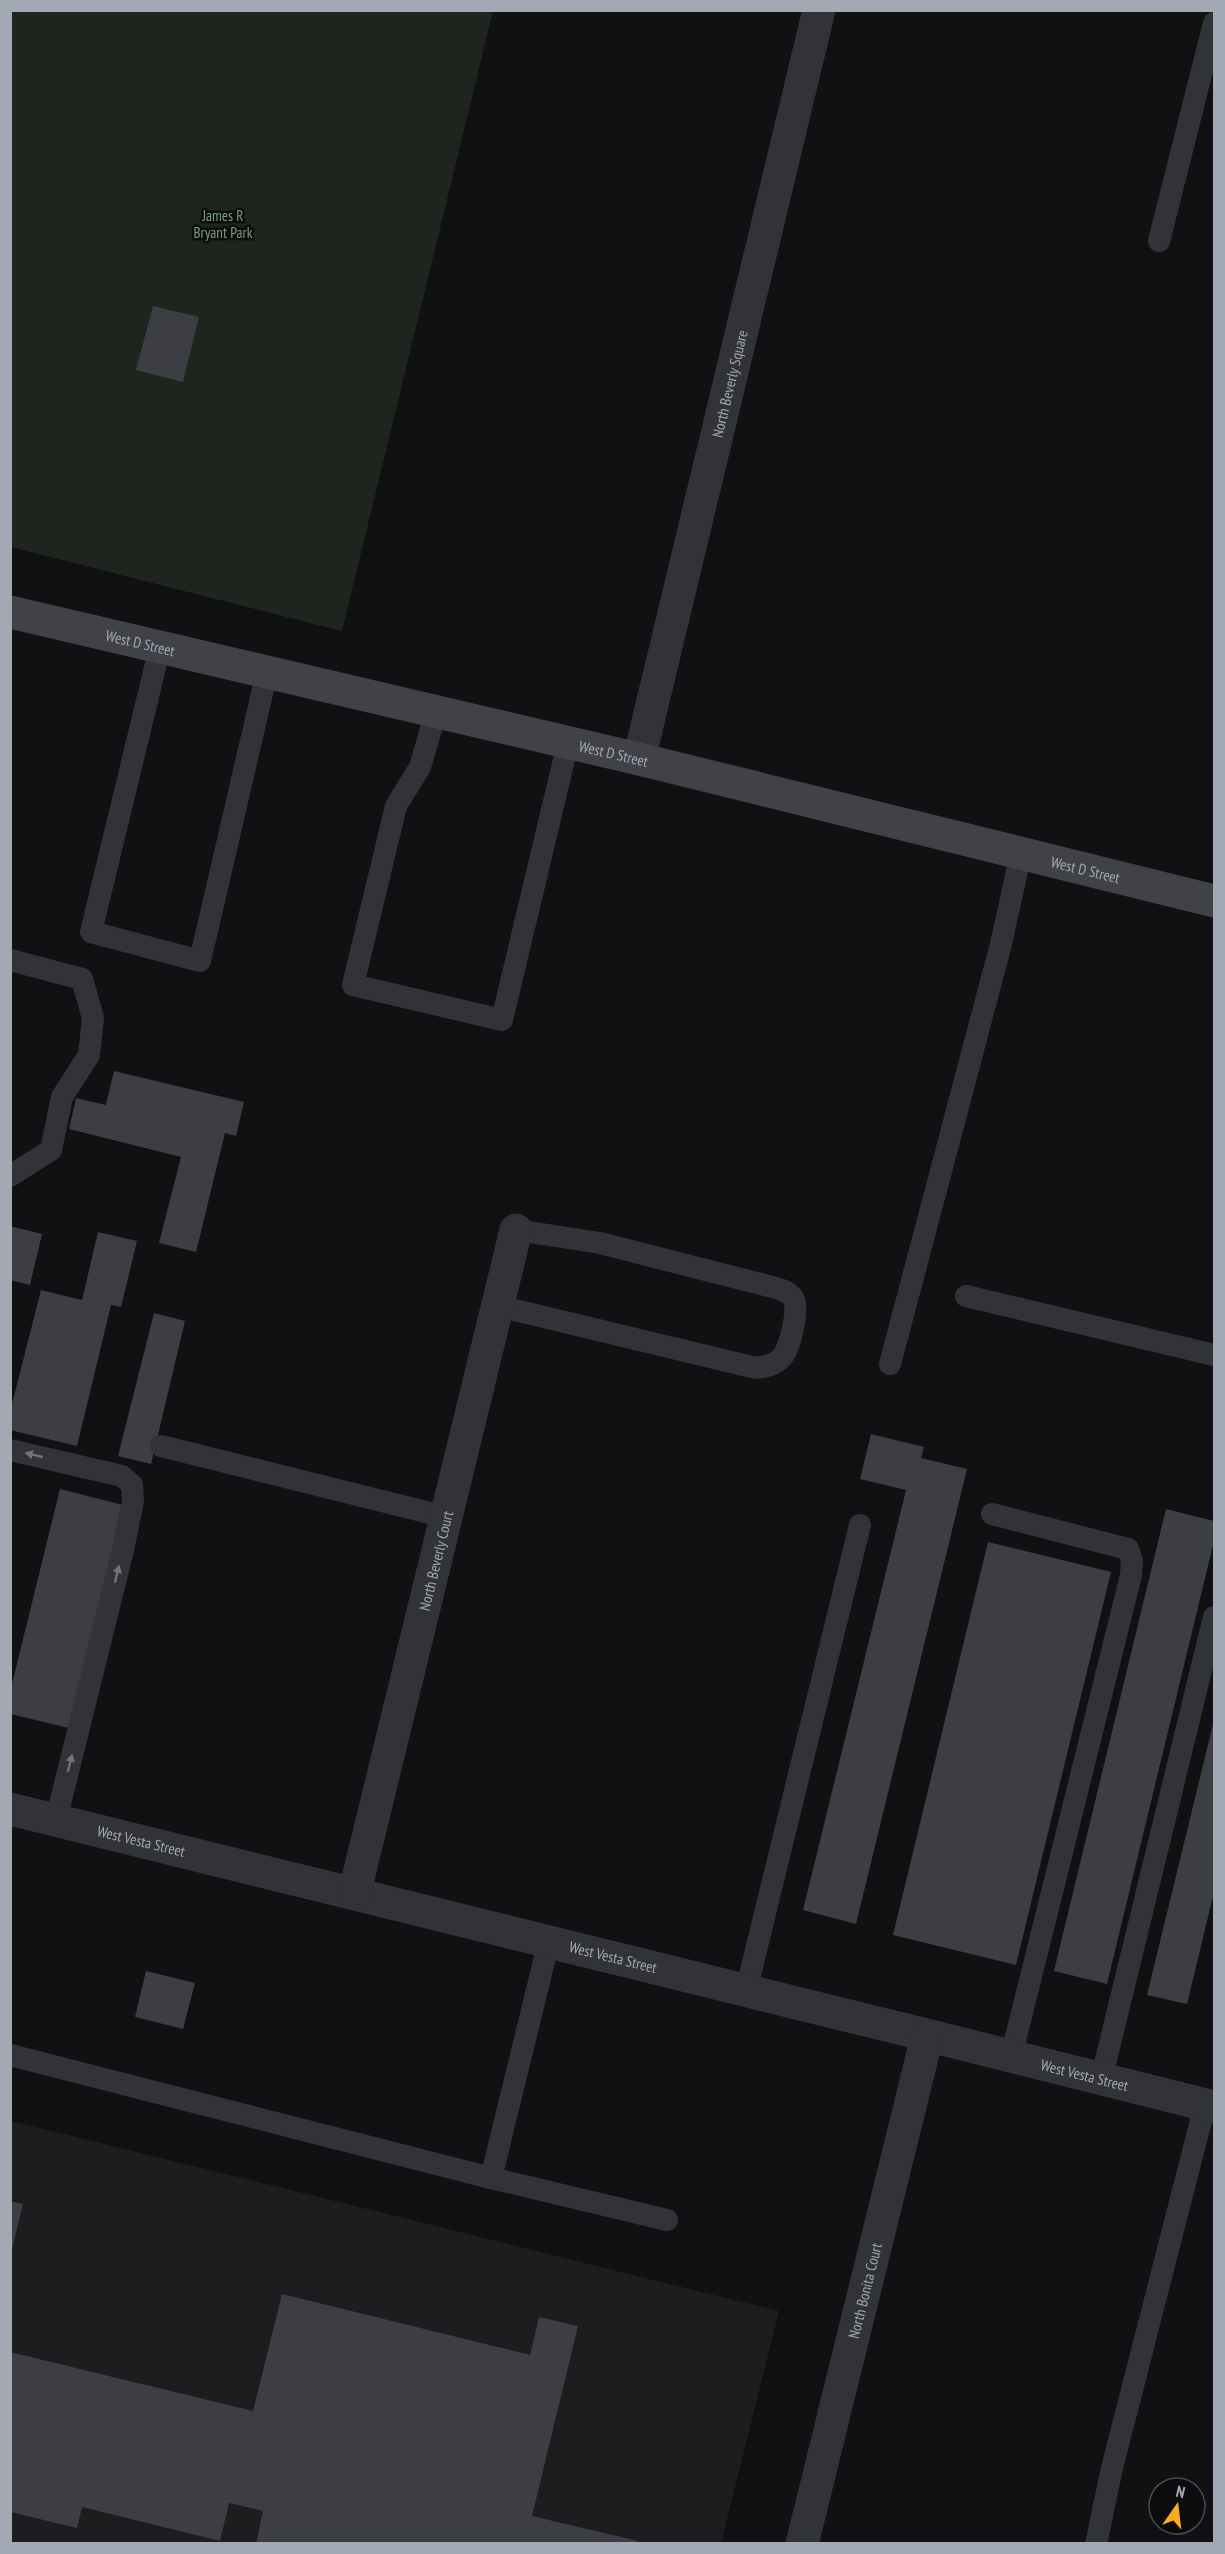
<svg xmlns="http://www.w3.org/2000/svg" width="1225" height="2554" viewBox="0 0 1225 2554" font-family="'PT Sans Narrow',sans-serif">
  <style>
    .built { fill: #1d1d20 }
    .green { fill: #1d251e }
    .building { fill: #3d3e43 }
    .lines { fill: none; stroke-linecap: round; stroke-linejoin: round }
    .lane { stroke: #323338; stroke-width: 22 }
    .street { stroke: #323338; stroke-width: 33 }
    .secondary { stroke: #404248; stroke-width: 33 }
    .oneway { fill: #70737c }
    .labels { text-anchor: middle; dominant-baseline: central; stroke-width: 5; stroke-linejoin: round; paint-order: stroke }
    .park-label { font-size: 15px; fill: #78a079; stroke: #0c0c0e }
    .street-label { font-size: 15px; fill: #a2a8b4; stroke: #0c0c0e }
  </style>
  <rect width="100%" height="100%" fill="#111113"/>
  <path class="built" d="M11,2121L779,2311L721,2543L11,2544Z"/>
  <path class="green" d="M11,11H493L342,631L11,547Z"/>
  <path class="building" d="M153,306L199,317L183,382L136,370Z
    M114,1071L244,1102L236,1136L225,1133L196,1252L159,1243L181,1157L69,1129L76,1098L106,1105Z
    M10,1226L42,1234L30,1285L10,1280Z
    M98,1232L137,1241L121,1307L111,1305L77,1446L10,1430V1412L41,1290L82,1300Z
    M154,1313L185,1321L151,1464L118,1456Z
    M871,1434L924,1447L921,1458L967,1469L856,1924L803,1910L906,1490L860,1479Z
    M60,1489L123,1505L69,1728L10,1714V1692Z
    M1166,1509L1214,1521V1541L1107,1984L1054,1971Z
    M988,1542L1111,1572L1016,1965L893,1935Z
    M1214,1720V1892L1187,2004L1147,1995Z
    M146,1971L195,1983L183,2029L135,2017Z
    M10,2201L23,2204L11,2253H10Z
    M282,2294L530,2355L539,2317L578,2326L532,2516L638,2541L637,2544H256L263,2511L229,2503L220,2541L82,2507L77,2528L10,2512V2352L253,2411Z"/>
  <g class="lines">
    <path class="lane" d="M1159,241L1214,23
      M160,647L91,932L200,961L267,672
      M436,712L420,767L396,806L353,985L502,1020L568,743
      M10,960L82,979L93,1018L89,1055L62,1097L51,1150L10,1176
      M966,1296L1214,1355
      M498,1306L756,1368C766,1367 775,1365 782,1357C790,1348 800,1308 793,1298C789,1292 783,1290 776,1288L600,1243L516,1230
      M890,1364L1001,944L1021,853
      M161,1446L446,1517
      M10,1450L122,1476L132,1485L133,1501L123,1550L56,1820
      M992,1514L1128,1549L1132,1561L1131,1575L1011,2057
      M746,1991L860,1525
      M10,2055L491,2178L667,2220
      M1101,2080L1214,1617
      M491,2178L549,1941
      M1096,2544L1112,2468L1205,2105"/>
    <g class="street">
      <path id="s1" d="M639,759L819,10"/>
      <path id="s2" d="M10,1809C413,1905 813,2007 1214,2107"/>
      <path id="s3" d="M355,1891L516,1230"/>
      <path id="s4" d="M802,2544L927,2037"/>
    </g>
    <path class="secondary" id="s5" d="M10,612L639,759L1214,901"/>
  </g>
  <defs><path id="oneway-solid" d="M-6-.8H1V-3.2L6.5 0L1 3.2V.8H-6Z" transform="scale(1.5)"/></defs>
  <g class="oneway">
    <use href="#oneway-solid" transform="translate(34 1455) rotate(-167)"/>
    <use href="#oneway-solid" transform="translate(117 1574) rotate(-76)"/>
    <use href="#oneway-solid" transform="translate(70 1763) rotate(-76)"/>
  </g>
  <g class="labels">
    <g class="park-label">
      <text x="223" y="215">James R<tspan x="223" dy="17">Bryant Park</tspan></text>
    </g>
    <g class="street-label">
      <text stroke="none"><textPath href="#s1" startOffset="386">North Beverly Square</textPath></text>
      <text stroke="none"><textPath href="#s5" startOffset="134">West D Street</textPath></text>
      <text stroke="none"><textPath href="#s5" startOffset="620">West D Street</textPath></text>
      <text stroke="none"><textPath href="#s5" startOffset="1106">West D Street</textPath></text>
      <text stroke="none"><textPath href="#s3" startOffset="340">North Beverly Court</textPath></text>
      <text stroke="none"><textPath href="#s2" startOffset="135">West Vesta Street</textPath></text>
      <text stroke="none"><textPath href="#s2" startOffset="621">West Vesta Street</textPath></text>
      <text stroke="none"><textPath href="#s2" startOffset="1107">West Vesta Street</textPath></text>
      <text stroke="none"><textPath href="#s4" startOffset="261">North Bonita Court</textPath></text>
    </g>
  </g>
  <rect width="1225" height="2554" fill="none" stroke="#a2a8b4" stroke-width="24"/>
  <g transform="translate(1177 2506) rotate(14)"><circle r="28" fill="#0c0c0e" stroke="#484a50" stroke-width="1.5"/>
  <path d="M0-4.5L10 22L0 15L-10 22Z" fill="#f8ac24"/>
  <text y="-9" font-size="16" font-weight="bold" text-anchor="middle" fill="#a2a8b4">N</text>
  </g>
</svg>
